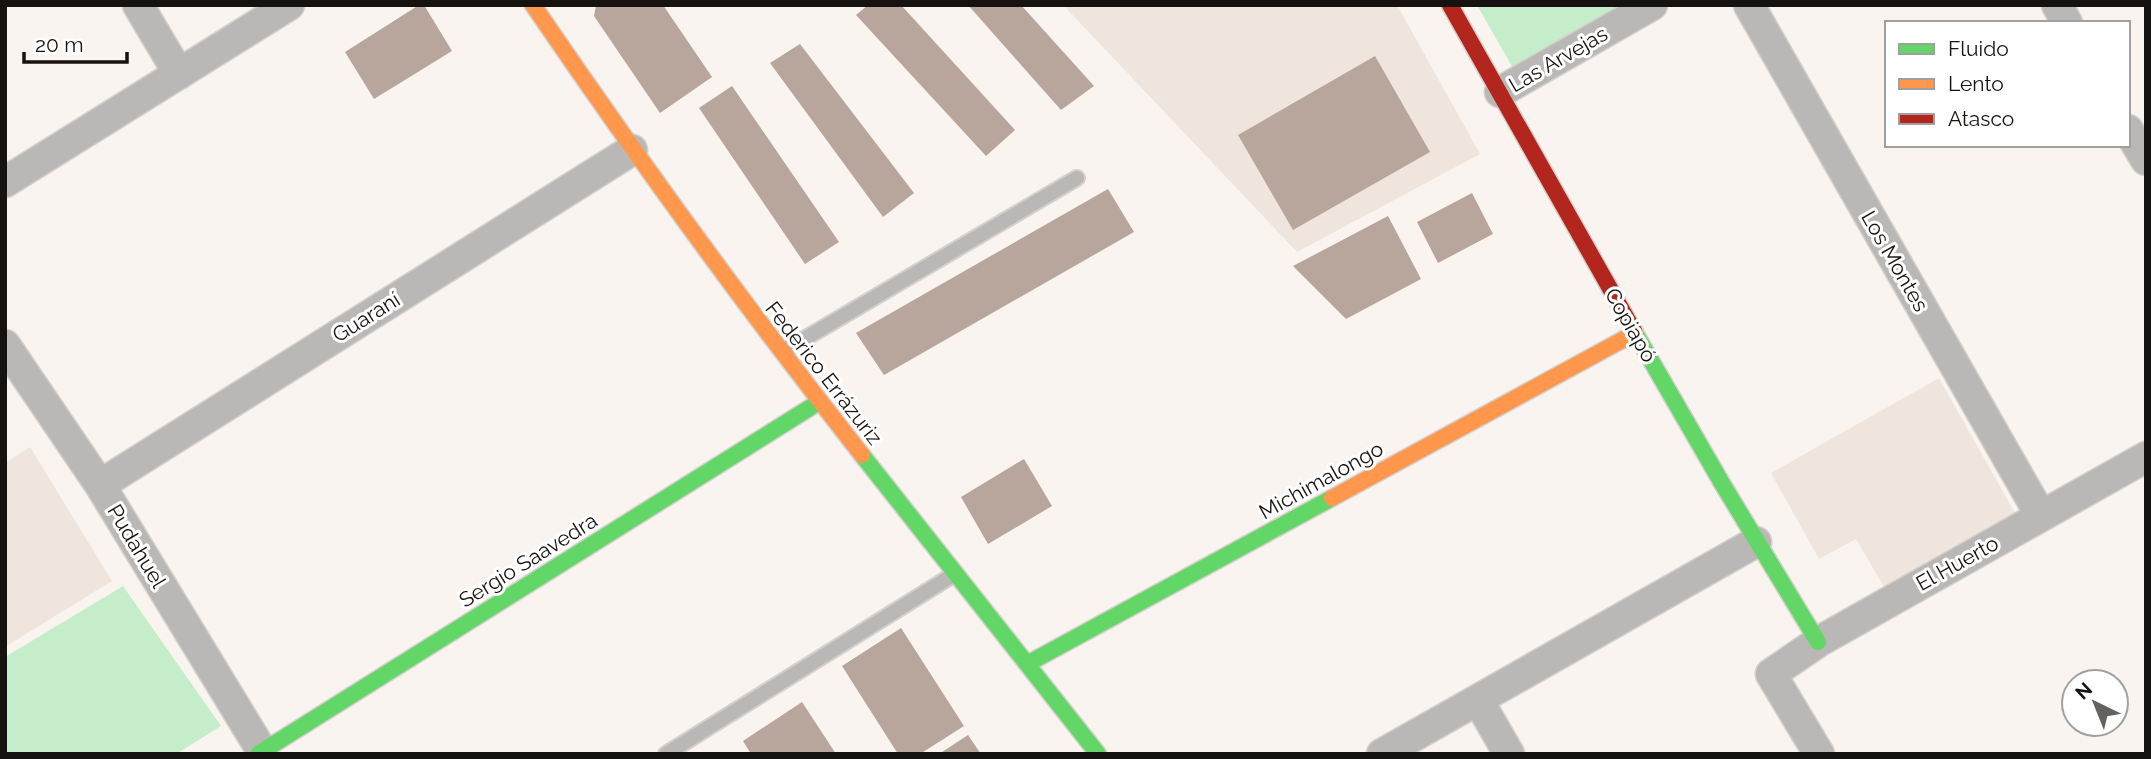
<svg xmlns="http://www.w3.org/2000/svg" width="2151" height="759" viewBox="0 0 2151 759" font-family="Raleway,sans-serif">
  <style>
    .built { fill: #f0e5dc }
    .green { fill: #c5edc9 }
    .building { fill: #b8a59b }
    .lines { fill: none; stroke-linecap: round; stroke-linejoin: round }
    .lane-casing { stroke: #d4d0cc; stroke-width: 18 }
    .street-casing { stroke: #d4d0cc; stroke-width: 33 }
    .fast-casing { stroke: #d4d0cc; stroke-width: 19 }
    .slow-casing { stroke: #d4d0cc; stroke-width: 19 }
    .jam-casing { stroke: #d4d0cc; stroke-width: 19 }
    .lane { stroke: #b9b8b6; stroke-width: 14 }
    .street { stroke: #b9b8b6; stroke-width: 30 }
    .fast { stroke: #63d668; stroke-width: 16 }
    .slow { stroke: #ff974d; stroke-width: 16 }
    .jam { stroke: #b3261e; stroke-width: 16 }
    .labels { text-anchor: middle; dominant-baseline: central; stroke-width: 6; stroke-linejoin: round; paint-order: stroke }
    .street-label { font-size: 21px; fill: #161210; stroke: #fff }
  </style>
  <rect width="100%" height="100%" fill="#f9f4ef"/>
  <path class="built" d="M1063,5H1397L1480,154L1297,252Z
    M1939,378L2015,513L1884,587L1856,539L1819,559L1771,473Z
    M30,447L112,581L5,647V463Z"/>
  <path class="green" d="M1477,5H1627L1514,70Z
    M123,586L221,726L176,754H5V657Z"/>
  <path class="building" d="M419,5H424L452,51L374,99L345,52Z
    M596,5H663L712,77L660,113L594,16Z
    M868,5H901L1015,130L986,156L856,15Z
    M968,5H1021L1094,86L1061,110Z
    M800,44L914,193L883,217L770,63Z
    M1375,56L1430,152L1293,230L1238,135Z
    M732,86L839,242L805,264L699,108Z
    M1108,189L1134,232L884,375L856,333Z
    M1472,193L1493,234L1438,263L1417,222Z
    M1388,216L1421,279L1346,319L1293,266Z
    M1024,459L1052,506L988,544L961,497Z
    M901,628L964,726L920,754H898L842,666Z
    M802,702L836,754H751L743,741Z
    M968,735L981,754H939Z"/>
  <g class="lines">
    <defs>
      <path id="lane" d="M782,352L1077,178
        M666,754L953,575"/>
      <path id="street" d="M138,5L179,74
        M1749,5L2041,516
        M2057,5L2067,23
        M1500,92L1652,5
        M2128,130L2146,160
        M5,182L289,5
        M5,345L100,485L262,751
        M100,485L632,150
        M1478,700L1509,754
        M1382,754L1756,542
        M1819,754L1771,674L1818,642L2146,457"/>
      <path id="fast" d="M1634,331L1723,485L1818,642
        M862,455L1098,754
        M1027,664L1332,498
        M258,754L819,402"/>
      <path id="slow" d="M533,5C638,159 747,309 862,455
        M1332,498L1635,333"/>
      <path id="jam" d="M1450,5L1634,331"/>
    </defs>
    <use href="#lane" class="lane-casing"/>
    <use href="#street" class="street-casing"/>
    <use href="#fast" class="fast-casing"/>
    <use href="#slow" class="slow-casing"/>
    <use href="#jam" class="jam-casing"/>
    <use href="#lane" class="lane"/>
    <use href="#street" class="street"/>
    <use href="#fast" class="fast"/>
    <use href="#slow" class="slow"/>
    <use href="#jam" class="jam"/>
  </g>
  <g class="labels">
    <g class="street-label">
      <text transform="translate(1558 59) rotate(-30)">Las Arvejas</text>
      <text transform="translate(1895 261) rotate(60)">Los Montes</text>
      <text transform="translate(366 317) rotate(-32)">Guaraní</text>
      <text transform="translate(1631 325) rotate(60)">Copiapó</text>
      <text transform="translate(824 373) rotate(52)">Federico Errázuriz</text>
      <text transform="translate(1321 480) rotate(-29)">Michimalongo</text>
      <text transform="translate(137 546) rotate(59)">Pudahuel</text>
      <text transform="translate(528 560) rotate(-32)">Sergio Saavedra</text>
      <text transform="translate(1957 563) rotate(-29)">El Huerto</text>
    </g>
  </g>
  <rect width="2151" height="759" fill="none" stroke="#161210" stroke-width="14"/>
  <rect x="1885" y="21" width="245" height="126" fill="#ffffff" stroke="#a2a09f" stroke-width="2"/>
  <rect x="1899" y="44" width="35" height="10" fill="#63d668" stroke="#a2a09f" stroke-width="2"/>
  <text x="1948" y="56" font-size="21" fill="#161210">Fluido</text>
  <rect x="1899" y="79" width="35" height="10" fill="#ff974d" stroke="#a2a09f" stroke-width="2"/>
  <text x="1948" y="91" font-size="21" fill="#161210">Lento</text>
  <rect x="1899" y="114" width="35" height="10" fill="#b3261e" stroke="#a2a09f" stroke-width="2"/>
  <text x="1948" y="126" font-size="21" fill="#161210">Atasco</text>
  <g transform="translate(2095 703) rotate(317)"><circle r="33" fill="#ffffff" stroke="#a2a09f" stroke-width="2"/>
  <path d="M0-5L12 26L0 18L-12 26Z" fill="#65615e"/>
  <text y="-10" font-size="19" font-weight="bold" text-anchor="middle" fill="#161210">N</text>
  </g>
  <path d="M24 52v10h103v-10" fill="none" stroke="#161210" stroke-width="3.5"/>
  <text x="35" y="52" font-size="21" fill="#161210" stroke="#ffffff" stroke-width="5" paint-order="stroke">20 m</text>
</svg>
